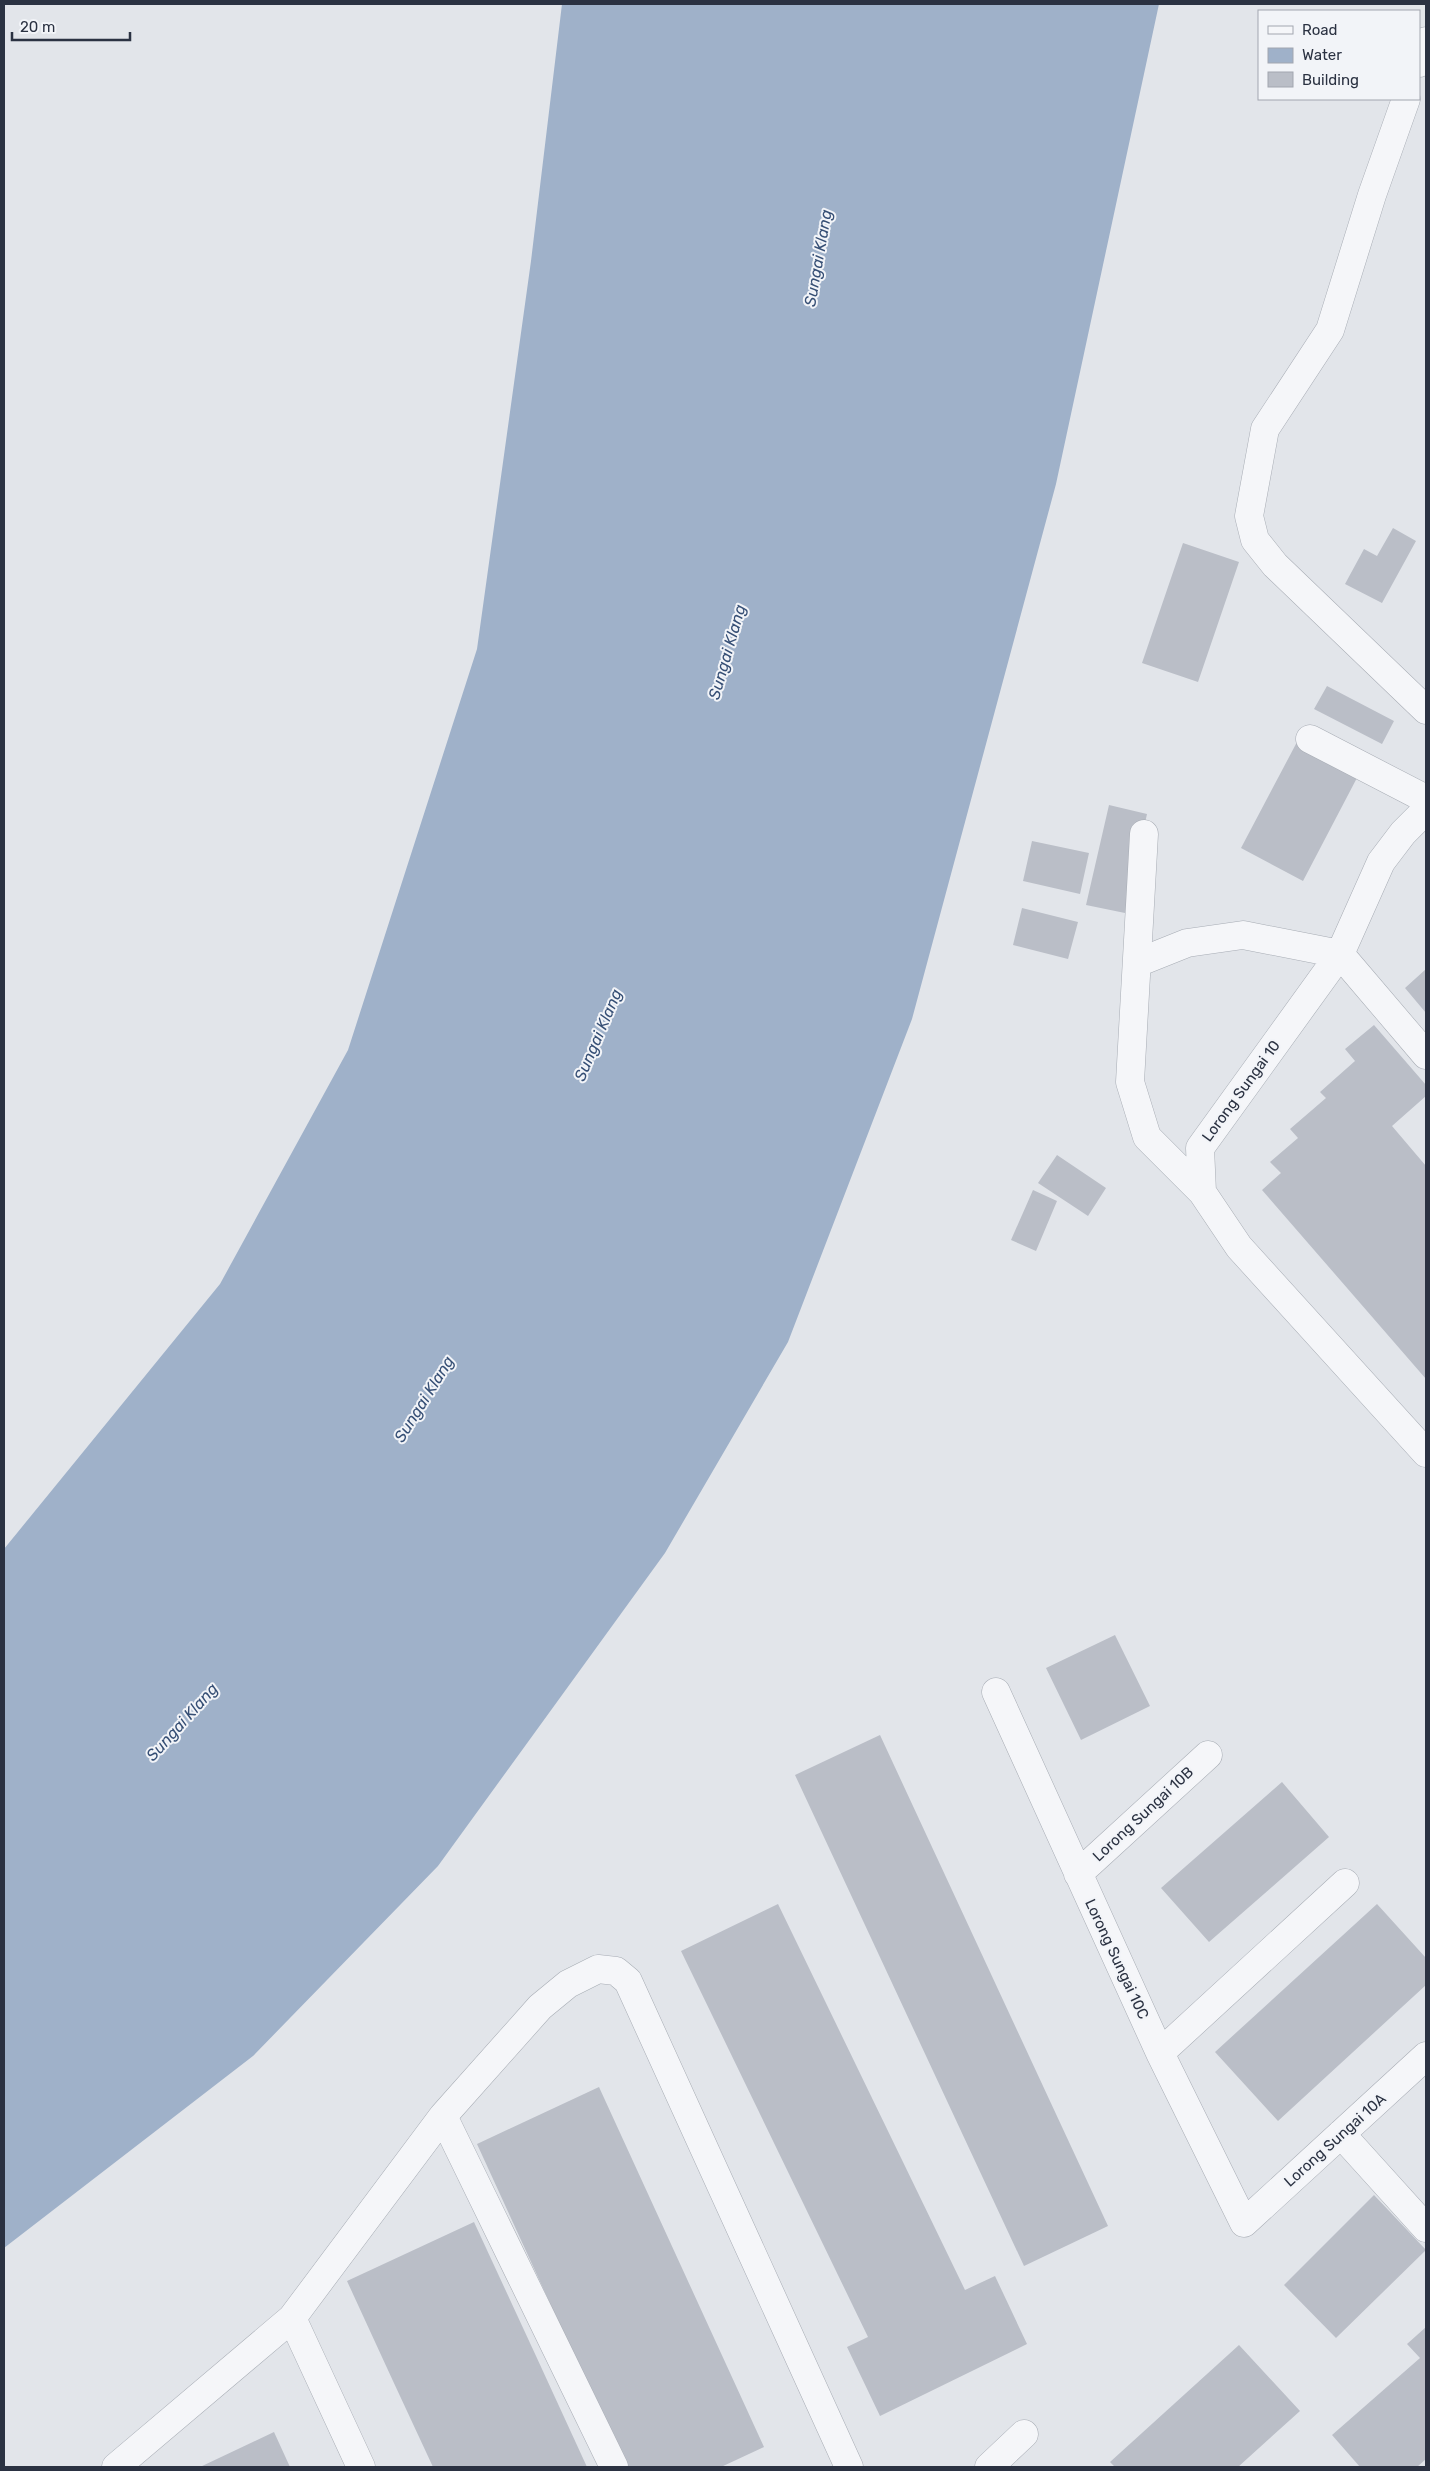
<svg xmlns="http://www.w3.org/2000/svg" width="1430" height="2471" viewBox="0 0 1430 2471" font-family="Rubik,sans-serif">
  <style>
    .water { fill: #9fb1c9 }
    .building { fill: #babec7 }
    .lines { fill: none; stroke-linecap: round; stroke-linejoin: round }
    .minor-casing { stroke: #a7acb4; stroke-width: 29 }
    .minor { stroke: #f5f6f9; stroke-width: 28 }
    .labels { text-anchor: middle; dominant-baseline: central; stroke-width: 4; stroke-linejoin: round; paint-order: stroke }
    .street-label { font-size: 15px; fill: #2b3242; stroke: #f2f4f8 }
    .water-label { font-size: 16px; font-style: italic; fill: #364f75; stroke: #f2f4f8 }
  </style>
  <rect width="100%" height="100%" fill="#e2e5ea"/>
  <path class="water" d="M562,4H1159L1056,484L912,1019L788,1342L665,1553L438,1866L253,2056L4,2248V1549L220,1284L348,1050L477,649L531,261Z"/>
  <path class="building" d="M1393,528L1416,541L1382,603L1345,584L1364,549L1377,556Z
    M1183,543L1239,562L1198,682L1142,663Z
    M1327,686L1394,721L1382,744L1314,709Z
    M1297,742L1359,774L1303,881L1241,848Z
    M1109,805L1147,814L1125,913L1086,905Z
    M1032,841L1089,853L1080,894L1023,881Z
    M1022,908L1078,922L1068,959L1013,945Z
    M1426,969V1013L1405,988Z
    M1374,1025L1426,1085V1096L1392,1126L1426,1166V1379L1262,1190L1281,1173L1270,1162L1298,1138L1290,1129L1326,1098L1320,1092L1355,1061L1345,1049Z
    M1057,1155L1106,1188L1088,1216L1038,1183Z
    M1033,1190L1057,1201L1036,1251L1011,1240Z
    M1115,1635L1150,1706L1081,1740L1046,1668Z
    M880,1735L1108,2226L1024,2266L795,1775Z
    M1282,1782L1329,1837L1209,1942L1161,1888Z
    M778,1904L965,2290L995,2276L1027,2344L880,2416L847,2347L868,2337L681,1951Z
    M1377,1904L1426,1958V1985L1278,2121L1215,2052Z
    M599,2087L764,2447L721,2467H625L477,2144Z
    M1374,2195L1426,2250L1336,2338L1284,2285Z
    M474,2222L536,2356L587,2467H433L393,2381L347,2281Z
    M1426,2327V2459L1417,2467H1360L1332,2435L1420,2358L1407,2344Z
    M1239,2345L1300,2411L1238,2467H1115L1110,2462Z
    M274,2432L290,2467H200Z"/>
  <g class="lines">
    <defs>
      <path id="minor" d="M1419,63L1426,41
        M1406,99L1372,195L1330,330L1265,429L1249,516L1255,540L1275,565L1426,710
        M1310,739L1426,799
        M1426,810L1403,833L1381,862L1340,954L1200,1148L1202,1192L1239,1247L1426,1453
        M1144,834L1130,1082L1147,1137L1202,1192
        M1137,963L1187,943L1243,935L1340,954L1426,1055
        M996,1692L1160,2053L1244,2223L1426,2056
        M1078,1874L1208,1755
        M1160,2053L1345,1883
        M443,2116L614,2467
        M1341,2134L1426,2228
        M292,2318L361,2467
        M116,2467L292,2318L443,2116L540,2007L568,1984L598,1969L616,1971L628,1981L849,2467
        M989,2467L1024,2434"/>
    </defs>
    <use href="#minor" class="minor-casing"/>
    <use href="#minor" class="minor"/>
  </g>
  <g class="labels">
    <g class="street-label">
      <text transform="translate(1241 1091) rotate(-54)">Lorong Sungai 10</text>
      <text transform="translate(1143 1814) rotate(-43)">Lorong Sungai 10B</text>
      <text transform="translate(1117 1959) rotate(65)">Lorong Sungai 10C</text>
      <text transform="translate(1335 2140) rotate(-42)">Lorong Sungai 10A</text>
    </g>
    <g class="water-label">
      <text transform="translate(818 258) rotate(-80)">Sungai Klang</text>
      <text transform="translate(727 652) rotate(-74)">Sungai Klang</text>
      <text transform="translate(598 1035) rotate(-67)">Sungai Klang</text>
      <text transform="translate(424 1399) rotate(-58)">Sungai Klang</text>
      <text transform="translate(182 1722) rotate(-48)">Sungai Klang</text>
    </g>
  </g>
  <rect width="1430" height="2471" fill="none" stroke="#2b3242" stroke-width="10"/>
  <rect x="1258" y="10" width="162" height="90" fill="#f2f4f8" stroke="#a2a6af"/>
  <rect x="1268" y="26" width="25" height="8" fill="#f5f6f9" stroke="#a2a6af"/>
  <text x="1302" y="35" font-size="15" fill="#2b3242">Road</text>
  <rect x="1268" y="48" width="25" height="15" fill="#9fb1c9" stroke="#a2a6af"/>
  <text x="1302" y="60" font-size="15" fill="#2b3242">Water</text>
  <rect x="1268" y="72" width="25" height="15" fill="#babec7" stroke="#a2a6af"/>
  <text x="1302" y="85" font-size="15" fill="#2b3242">Building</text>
  <path d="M12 32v8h118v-8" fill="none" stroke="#2b3242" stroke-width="2.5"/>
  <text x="20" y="32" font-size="15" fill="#2b3242" stroke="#f2f4f8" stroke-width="4" paint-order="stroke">20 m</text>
</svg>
